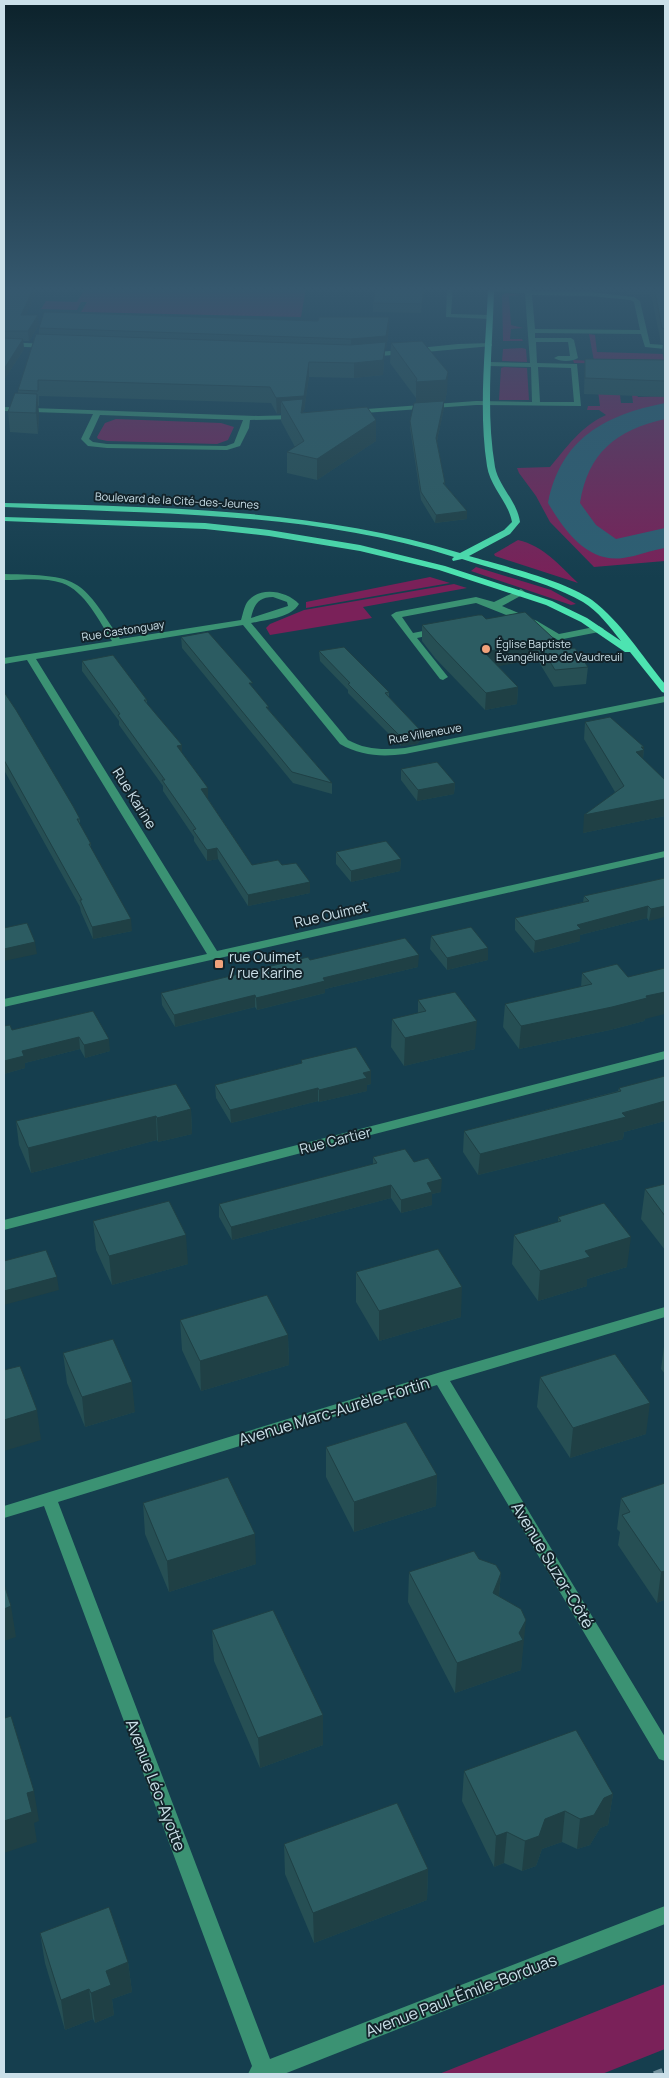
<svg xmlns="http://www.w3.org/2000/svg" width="669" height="2078" viewBox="0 0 669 2078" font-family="Manrope,sans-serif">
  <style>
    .green { fill: #7a2159 }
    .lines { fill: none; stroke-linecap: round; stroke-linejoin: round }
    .river { fill: #2d5f73; fill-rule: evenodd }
    .minor { fill: #3b9273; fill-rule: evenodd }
    .major { fill: #4de4b1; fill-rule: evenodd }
    .rail { stroke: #73929e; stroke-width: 5.5; stroke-dasharray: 9 9; stroke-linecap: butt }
    .wall { fill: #264f54 }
    .shaded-wall { fill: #1f4045 }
    .building { fill: #2c5c62; stroke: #1f4045 }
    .poi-dot { fill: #f1a27b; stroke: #12232a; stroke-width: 2 }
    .labels { text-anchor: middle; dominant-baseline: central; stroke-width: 4; stroke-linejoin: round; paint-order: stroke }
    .far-street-label { font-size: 11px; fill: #cbe0e9; stroke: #12232a }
    .far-poi-label { font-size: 11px; fill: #cbe0e9; stroke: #12232a; text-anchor: start }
    .street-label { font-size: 14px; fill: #cbe0e9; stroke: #12232a }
    .poi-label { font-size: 14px; fill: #cbe0e9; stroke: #12232a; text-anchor: start }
    .near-street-label { font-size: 16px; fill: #cbe0e9; stroke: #12232a }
  </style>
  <rect width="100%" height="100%" fill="#153e4e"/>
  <path class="green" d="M86,287H306L301,317L81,312L87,302H81L77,310L41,309L46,301L77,302Z
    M506,293L521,295L509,296L511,325L523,328L511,329L510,339H522L523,341H503L502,295Z
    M589,334L595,335L597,352L665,354V382L644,364L574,363L573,360L594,361Z
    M522,348L526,349L527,362L502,361L503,349Z
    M504,367L527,368L529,400H499L501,368Z
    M598,391L620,395L621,403H633L632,395H637L638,397L665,396V561L594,567L550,522L536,496L519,473L517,468L550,467C567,447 581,426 606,415L599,410H587L588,406H600Z
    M116,419L221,423L234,427L228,440L217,444L107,441L98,439L97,437L105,423Z
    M518,540C544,546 559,565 578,583L495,556L494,554Z
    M476,567L551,590L576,604L571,605L471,571Z
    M430,577L450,583L306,608V602Z
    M454,584L467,588L363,607L372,618L270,635L266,628L270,624L304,610Z
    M665,1984V2049L602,2074H439Z"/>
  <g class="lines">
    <path class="river" d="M665,403V419C616,430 588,453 580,503L596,525L616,539L665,528V548C651,550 638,556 623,558C587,563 564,530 548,503C561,438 605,415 665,403Z"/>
    <path class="minor" d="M447,287H453L451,314L490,315L493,317L490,319L446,317Z
      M525,287H531L532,291L590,292L634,297L640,301L650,344L665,345V349L645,347L641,334L535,333V338H571L574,340L578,358C572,362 560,362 554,358L558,356H570L568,342H536L537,363L577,364L581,406L476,405L350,414V410H353L476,401L532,402L531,367L489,366L485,364L489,362L530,363L525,293L491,292L488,290L491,288L525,289ZM532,295L590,296L630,300L634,302L640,330L535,329ZM538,367L571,368L574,402H540Z
      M4,342L48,344L51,346L48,348L4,346Z
      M490,343L492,344V346L370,357L367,355L370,353L458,344Z
      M4,407L258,416L296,415L300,417L296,419L250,420L249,428L240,446L227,450L107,448L88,446L81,439L93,414L4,411ZM100,415L243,420L234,443L226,446L107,444L93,442L89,439Z
      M4,574C79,576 79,576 120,639L241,620C243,614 244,606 248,601C260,586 287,591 299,604C291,618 265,620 251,623L348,740C366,750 384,750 405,748L665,696V702L405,754C382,757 361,756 340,744L243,625L36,659L217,951L665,851V857L4,1007V999L207,954L27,660L4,664V658L112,641C99,621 85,591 62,583C44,577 23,580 4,580ZM273,597L287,602L288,606L251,618C254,605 258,597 273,597Z
      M521,589L525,592L524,594L502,606L537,621L559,634L599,626L604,629L599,632L558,640L531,625L476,603L402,617L413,633L438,628L443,631L441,633L417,638L448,677L443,680L440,679L391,615L396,612L476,597L494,602Z
      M665,1051V1059L4,1230V1220Z
      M665,1307V1317L450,1381L665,1737V1761L659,1759L437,1385L58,1502L270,2059L665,1906V1924L284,2074H248L252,2066L44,1506L4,1518V1506L441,1372Z"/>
    <path class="major" d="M488,287H494C493,346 485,408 495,467C499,487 517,501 520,522L510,534L469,556C503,566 564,580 592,600C621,622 642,656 665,684V693L662,692L630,652H625L581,622L546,605L439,570L360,551L269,536L205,529L4,521V517L205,523L269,530L360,545L445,566L552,601L587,618L621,641C610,627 598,611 583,602C546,581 502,572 462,559L453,561L452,559L454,557C308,511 154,514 4,507V503C157,507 313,508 460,553L504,530L512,522C508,501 490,487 487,466C478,408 486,346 488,287Z"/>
    <path class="rail" d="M654,2074L665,2070"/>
  </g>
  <path class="wall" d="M4,287L26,315L39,325L29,341H23L24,349L4,380Z
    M376,287H425L421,313L373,312V303Z
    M549,287H665V397L584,394L585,359L664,360L662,351L663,344L661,343L651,294H627L626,288Z
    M39,328L389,330L386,349H385L383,375L354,378L309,377L304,411H303V412L376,420V441L317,480L287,473V452L295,447L281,421V413L277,414L271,403L39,396V406H38L39,414L38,434L10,432L8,412L18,393V390L39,334Z
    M391,343L447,392L445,401L416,403V398L390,363Z
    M444,408L437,441L445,485L467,511V519L435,523L421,500L410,428V421Z
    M486,619L565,649L588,667L586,684L554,687L537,659L498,666L518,687L517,704L485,710L435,658L422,641V625Z
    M181,637L253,688L269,710L332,783V794L293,783L182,648Z
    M319,651L389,692V697L421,731L420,741L417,744L401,746L348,693V690L320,661Z
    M82,661L147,700V704L182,753L208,799L252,865H282L310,893L248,906L218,859L207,861L194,841V837L163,791V786L119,725V721L82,671Z
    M4,692L80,819V825L91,844V848L132,931L93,939L81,912L80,907L4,770Z
    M585,722L644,747L643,759L665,780V816L583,833L615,792L584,739Z
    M401,769L455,783L454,794L417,801L401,780Z
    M336,852L401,859L400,871L351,882L336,864Z
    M665,878L649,921L647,918L580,935V941L534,953L515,930V918L583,902L584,896Z
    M431,936L488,960L447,970L430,949Z
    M310,960L418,967L325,989V993L257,1010L255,1007L175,1027L162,1005L161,993Z
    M582,973L645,1019L644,1021L610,1030L519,1049L503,1027L505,1004L581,987Z
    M418,1000L475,1049L404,1066L391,1047L392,1019L418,1013Z
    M93,1011L110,1051L85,1058L80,1049L25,1063V1068L4,1074V1026L12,1030Z
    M301,1060L371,1071V1084L367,1085V1091L319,1102L318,1101L231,1123L216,1098L215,1085L301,1063Z
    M665,1076V1121L624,1132L623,1139L478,1175L463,1152L464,1131L618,1091L619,1088Z
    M191,1109L192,1134L158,1142L157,1140L31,1173L19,1145L16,1121Z
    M373,1157L414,1162L441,1192L432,1194V1205L401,1213L391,1198L232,1240L219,1217V1204L373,1164Z
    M665,1184V1250L641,1219L645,1189Z
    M558,1217L627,1267L587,1279V1286L538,1301L512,1264L514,1235L558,1222Z
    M93,1221L188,1264L112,1285L96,1250Z
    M356,1272L461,1317L379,1341L356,1302Z
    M180,1320L288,1335L289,1365L201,1391L182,1350Z
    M665,1339V1374L661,1369Z
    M63,1353L135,1412L85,1427L67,1383Z
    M540,1377L646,1434L570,1458L537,1407Z
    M326,1447L437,1475L436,1506L354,1532L326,1477Z
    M665,1483V1602L664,1600L657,1603L618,1545L620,1532L617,1529L621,1498Z
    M143,1503L256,1564L169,1592L145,1534Z
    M479,1559L501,1573L499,1596L523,1650L522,1653L521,1670L455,1693L408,1602L409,1572Z
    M212,1630L323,1715V1745L260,1768L214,1661Z
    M464,1771L613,1794L608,1825L600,1828L590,1845L577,1849L562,1842L542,1849L536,1866L522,1871L504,1863L494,1867L462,1801Z
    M284,1844L428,1869L427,1900L314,1943L285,1874Z
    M40,1933L128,1962L132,1992L112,1999L114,2015L95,2023L93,2019L65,2030L45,1963Z"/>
  <path class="shaded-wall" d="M34,287H39L22,324L21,315Z
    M424,287H425L421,313L422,304Z
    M38,315L39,325L29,341L28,331Z
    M389,317V330L386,349H385L383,375L354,378V363L351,352V339Z
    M23,339L24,349L4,380V369Z
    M309,362V377L304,411H303V419L281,401V413L277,414L276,398Z
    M448,372L447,392L445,401L416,403V382Z
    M37,394L39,414L38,434L36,413Z
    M444,401V408L436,445V438Z
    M376,420V441L317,480V459Z
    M467,511V519L435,523L436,515Z
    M538,642L537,659L484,669V652Z
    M518,687L517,704L485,710L486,693Z
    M421,731L420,741L417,744L401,746V737Z
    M182,745V756L177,746Z
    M641,747H644L642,767L636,752Z
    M455,783L454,794L417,801L418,790Z
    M208,788V799L202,800L201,789Z
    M665,799V816L583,833L584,815Z
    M217,848L218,859L207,861V850Z
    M401,859L400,871L351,882V871Z
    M310,882V893L248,906V895Z
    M648,906L647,918L580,935V941L534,953L535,941L577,925Z
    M665,906V917L649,921L651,909Z
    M131,919L132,931L93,939L92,927Z
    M35,942L37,954L4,961V949Z
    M488,948V960L447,970V958Z
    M419,955L418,967L325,989V993L257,1010L256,998L323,978Z
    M665,992V1014L645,1019L644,1021L610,1030L519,1049L521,1026Z
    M255,995V1007L175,1027L174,1015Z
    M477,1021L475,1049L404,1066L405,1038Z
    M79,1037L80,1049L25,1063V1068L4,1074V1061L22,1051Z
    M109,1039L110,1051L85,1058L84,1045Z
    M371,1071V1084L367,1085V1091L319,1102V1090L363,1073Z
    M318,1088V1101L231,1123L230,1110Z
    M665,1101V1121L624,1132L623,1139L478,1175L480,1154Z
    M191,1109L192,1134L158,1142L157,1118Z
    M156,1116L157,1140L31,1173L28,1148Z
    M442,1179L441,1192L432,1194V1205L401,1213V1200L427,1183Z
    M391,1185V1198L232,1240L231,1227Z
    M186,1235L188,1264L112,1285L109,1256Z
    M631,1237L627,1267L587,1279V1286L538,1301L540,1271L585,1251Z
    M57,1277L59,1290L4,1305V1291Z
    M462,1287L461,1317L379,1341V1311Z
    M288,1335L289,1365L201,1391L200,1361Z
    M132,1382L135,1412L85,1427L82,1397Z
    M650,1403L646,1434L570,1458L573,1428Z
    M37,1410L41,1440L4,1451V1420Z
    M437,1475L436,1506L354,1532V1502Z
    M255,1534L256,1564L169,1592L167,1561Z
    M665,1571V1594L664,1600L657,1603L661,1572Z
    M501,1573L498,1604L493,1593Z
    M11,1606L16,1637L4,1641V1609Z
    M526,1620L521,1670L455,1693L457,1663L519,1633Z
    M323,1715V1745L260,1768L258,1738Z
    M34,1791L39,1821L34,1823L37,1842L4,1853V1821L27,1793Z
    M613,1794L608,1825L600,1828L590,1845L577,1849L580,1819L604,1798Z
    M565,1811L562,1842L542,1849L536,1866L522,1871L525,1841L545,1819Z
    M507,1832L504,1863L494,1867L496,1836Z
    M428,1869L427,1900L314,1943L313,1913Z
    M128,1962L132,1992L112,1999L114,2015L95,2023L91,1993L106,1971Z
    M89,1989L93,2019L65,2030L61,2000Z"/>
  <path class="building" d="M4,287H34L21,315H38L28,331H4Z
    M376,287H424L422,304L373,303Z
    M654,287H665V329L662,328Z
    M44,312L318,321L319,317H389L386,336L351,339L39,328Z
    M36,334L351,345L386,342L383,360L354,363L309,362L304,396L276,398L270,387L38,380V391L18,390Z
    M4,338L23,339L4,369Z
    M422,341L448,372L446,380L416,382L417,379L391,343Z
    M585,359L665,360V381L585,378Z
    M15,393L37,394L36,413L8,412Z
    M303,399L301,413L367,407L376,420L317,459L287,452L304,441L281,401Z
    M444,401L436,438L445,483H443L467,511L436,515L421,492L410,421L414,403Z
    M525,612L565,649L575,648L588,667L555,670L538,642L484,652L518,687L486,693L436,641L422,625L478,615H482L486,619Z
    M208,632L253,683H249L269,707H266L332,783L292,772L181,637Z
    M344,647L389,692L385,693L421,731L418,734L401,737L348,684L350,683L319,651Z
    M113,655L147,700H144L182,745L177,746L208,788L201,789L252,865L278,860L282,865L296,863L310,882L248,895L217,848L207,850L193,830L196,829L162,780H165L118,715L120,714L82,661Z
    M4,692L16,710L73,806L80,819H77L91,844H89L131,919L92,927L80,900H82L4,760Z
    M610,717L644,747H641L644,750L636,752L665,780V799L584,815L624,786L585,722Z
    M437,762L455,783L418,790L401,769Z
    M386,841L401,859L351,871L336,852Z
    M665,878V906L651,909L648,906L577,925L581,929L535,941L515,918L589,901L584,896Z
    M27,923L35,942L4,949V928Z
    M471,927L488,948L447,958L431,936Z
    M405,938L419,955L323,978L325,981L256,998L255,995L174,1015L161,993L308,957L310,960Z
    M617,964L628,977L665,968V992L646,996L647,998L612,1007L521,1026L505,1004L592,984L582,973Z
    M455,992L477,1021L405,1038L392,1019L426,1011L418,1000Z
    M93,1011L109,1039L84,1045L79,1037L22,1051L24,1056L4,1061V1026L10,1025L12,1030Z
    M356,1047L371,1071L363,1073L367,1078L319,1090L318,1088L230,1110L215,1085L302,1063L301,1060Z
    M665,1076V1101L622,1113L626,1117L480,1154L464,1131L621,1091L619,1088Z
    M176,1084L191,1109L157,1118L156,1116L28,1148L16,1121Z
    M405,1149L414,1162L428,1158L442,1179L427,1183L432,1192L401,1200L391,1185L231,1227L219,1204L377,1163L373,1157Z
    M665,1184V1216L645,1189Z
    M169,1201L186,1235L109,1256L93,1221Z
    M604,1203L631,1237L585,1251L590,1257L540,1271L514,1235L561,1221L558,1217Z
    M438,1249L462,1287L379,1311L356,1272Z
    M46,1250L57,1277L4,1291V1261Z
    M267,1295L288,1335L200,1361L180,1320Z
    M113,1339L132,1382L82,1397L63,1353Z
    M615,1354L650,1403L573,1428L540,1377Z
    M20,1366L37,1410L4,1420V1370Z
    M406,1422L437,1475L354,1502L326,1447Z
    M228,1477L255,1534L167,1561L143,1503Z
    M665,1483V1571L661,1572L622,1515L630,1512L621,1498Z
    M474,1551L479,1559L496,1565L501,1573L493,1593L521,1609L526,1620L519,1633L523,1640L457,1663L409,1572Z
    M4,1584L11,1606L4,1609Z
    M273,1610L323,1715L258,1738L212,1630Z
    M4,1716L5,1718L11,1716L34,1791L27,1793L32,1812L4,1821Z
    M576,1730L613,1794L604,1798L594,1815L580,1819L565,1811L545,1819L539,1836L525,1841L507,1832L496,1836L464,1771Z
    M397,1803L428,1869L313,1913L284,1844Z
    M109,1907L128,1962L106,1971L111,1985L91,1993L89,1989L61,2000L40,1933Z"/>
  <linearGradient id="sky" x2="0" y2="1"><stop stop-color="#0c222b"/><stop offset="0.5" stop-color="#35586e"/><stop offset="1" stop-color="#35586e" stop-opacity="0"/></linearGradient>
  <rect width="669" height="578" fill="url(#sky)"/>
  <g class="poi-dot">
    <circle cx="486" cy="649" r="5"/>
    <rect x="214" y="959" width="10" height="10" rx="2.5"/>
  </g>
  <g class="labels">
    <g class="far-street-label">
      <text transform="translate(177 500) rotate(3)">Boulevard de la Cité-des-Jeunes</text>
      <text transform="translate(123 630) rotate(-9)">Rue Castonguay</text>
      <text transform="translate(425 733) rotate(-10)">Rue Villeneuve</text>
    </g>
    <g class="far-poi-label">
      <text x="496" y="643">Église Baptiste<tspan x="496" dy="13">Évangélique de Vaudreuil</tspan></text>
    </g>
    <g class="street-label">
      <text transform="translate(135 798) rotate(58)">Rue Karine</text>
      <text transform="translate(331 914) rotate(-13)">Rue Ouimet</text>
      <text transform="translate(335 1140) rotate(-14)">Rue Cartier</text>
    </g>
    <g class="poi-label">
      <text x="229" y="956">rue Ouimet<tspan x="229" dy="16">/ rue Karine</tspan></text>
    </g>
    <g class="near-street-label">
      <text transform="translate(334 1411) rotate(-17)">Avenue Marc-Aurèle-Fortin</text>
      <text transform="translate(553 1565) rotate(59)">Avenue Suzor-Côté</text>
      <text transform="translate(156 1785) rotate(69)">Avenue Léo-Ayotte</text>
      <text transform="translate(461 1995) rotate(-21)">Avenue Paul-Émile-Borduas</text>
    </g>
  </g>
  <rect width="669" height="2078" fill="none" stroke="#cbe0e9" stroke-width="10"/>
</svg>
